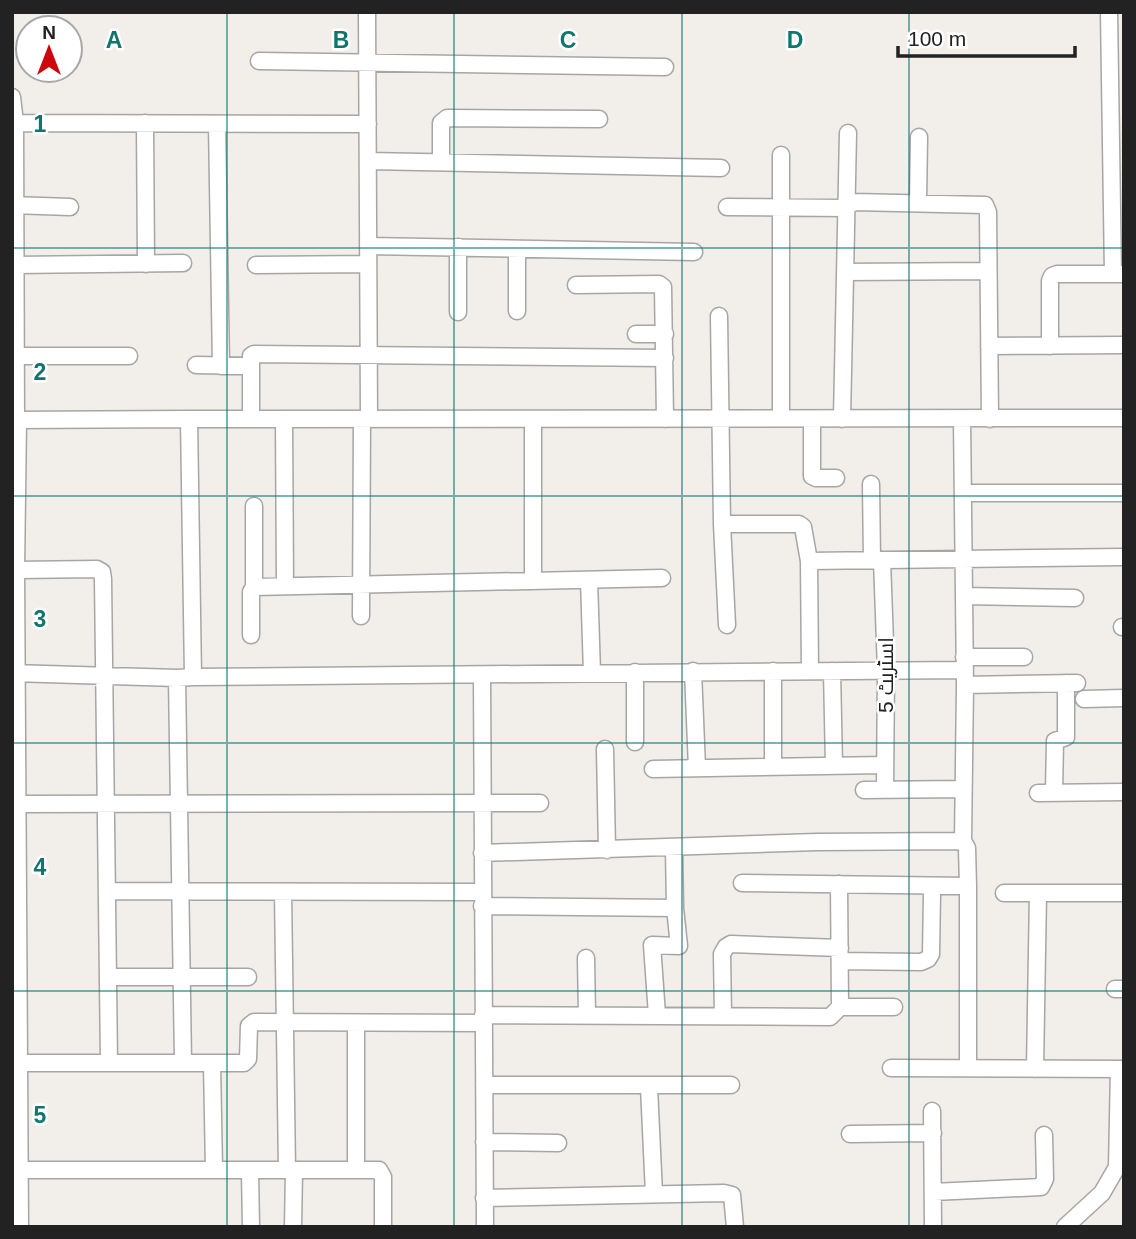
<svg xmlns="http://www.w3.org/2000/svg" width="1136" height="1239" viewBox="0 0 1136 1239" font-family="Arial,Cairo,sans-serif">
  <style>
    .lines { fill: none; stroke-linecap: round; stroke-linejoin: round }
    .minor-casing { stroke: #a6a6a6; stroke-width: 19 }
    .minor { stroke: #fff; stroke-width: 16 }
    .grid { fill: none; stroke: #0f766e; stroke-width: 2; stroke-opacity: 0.55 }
    .labels { text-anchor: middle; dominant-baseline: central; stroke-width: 5; stroke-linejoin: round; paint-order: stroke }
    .street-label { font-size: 21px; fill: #222; stroke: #fff }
    .grid-label { font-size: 23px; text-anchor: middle; font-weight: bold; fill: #0f766e; stroke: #fff; stroke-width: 5; stroke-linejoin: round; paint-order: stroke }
  </style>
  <rect width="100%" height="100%" fill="#f2eee9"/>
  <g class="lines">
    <defs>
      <path id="minor" d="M367,12L369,419
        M1109,12L1113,274
        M259,61L665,67
        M12,97L15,123L16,420
        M15,123L368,124
        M145,123L146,264
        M217,124L221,366
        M368,161L721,168
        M441,162V123L447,118L599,119
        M918,202L919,137
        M12,205L70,207
        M727,207L845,208L854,202L985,205L988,212L990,419
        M368,246L694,252
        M458,247V312
        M517,249V311
        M15,265L183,263
        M256,265L368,264
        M845,272L988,271
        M576,285L659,284L663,287L665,419
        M719,316L722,524L727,625
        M636,334H665
        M989,346L1124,345
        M1050,346V281L1052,276L1057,274H1123
        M15,356H129
        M196,365L250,366
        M781,418V155
        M189,419L1124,418
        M251,419V356L254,354L665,358
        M284,419L285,586
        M533,419V580
        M812,419V476L816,478H836
        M842,419L848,133
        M962,419L965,685L963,841L967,848L968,886V1068
        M12,420L189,419L193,677L177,678L183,1062
        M18,420L16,570L20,1227
        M871,484L872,560
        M963,493H1124
        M254,506V587
        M722,524H799L803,527L809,561L810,671
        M882,560L886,671L885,790
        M809,561L1124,557
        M16,570L97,569L102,572L103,579L109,1062
        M589,580L592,673
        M964,596L1075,598
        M361,616L362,419
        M1122,627H1124
        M251,635V592L254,587L662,578
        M964,657H1024
        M693,671L697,768
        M773,671V767
        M832,671L834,766
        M635,672V742
        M12,673L177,678
        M482,675L485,1227
        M193,677L964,670
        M965,685L1077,683
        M1084,699L1124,698
        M605,749L607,850
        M653,769L885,765
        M864,790L963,789
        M1054,792L1055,741L1066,737V683
        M1038,793L1124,792
        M17,804L540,803
        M482,853L817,842L963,841
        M742,883L968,886
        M107,891L482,892
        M283,892L287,1170
        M1004,893H1124
        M482,906L675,908
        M586,958L587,1015
        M840,961L921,962L928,959L931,954L932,893L930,886
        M108,977H248
        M1115,989H1124
        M840,1007H894
        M483,1015L830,1017L840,1007L839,884
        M657,1015L652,945L679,946L675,908L674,848
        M723,1016L722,954L726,947L731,944L840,948
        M356,1023V1170
        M12,1063H244L248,1059L249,1026L254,1022L483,1023
        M212,1063L214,1170
        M891,1068L1124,1069
        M1035,1069L1038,893
        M484,1085H731
        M649,1087L654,1194
        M932,1111L933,1227
        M850,1134L933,1133
        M484,1142L558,1143
        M19,1170H379L383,1177V1227
        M250,1171L251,1227
        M933,1192L1041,1187L1045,1179L1044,1135
        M484,1198L724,1193L732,1195L735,1227
        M293,1227L294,1170
        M1065,1227L1102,1193L1117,1167L1119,1069"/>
    </defs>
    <use href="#minor" class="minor-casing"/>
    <use href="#minor" class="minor"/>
  </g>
  <path class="grid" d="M227,12V1227M454,12V1227M682,12V1227M909,12V1227M12,248H1124M12,496H1124M12,743H1124M12,991H1124"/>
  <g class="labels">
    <g class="street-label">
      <text transform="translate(885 675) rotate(-90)">اسٹریٹ 5</text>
    </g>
  </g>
  <g class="grid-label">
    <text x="114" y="48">A</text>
    <text x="341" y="48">B</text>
    <text x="568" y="48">C</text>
    <text x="795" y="48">D</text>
    <text x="40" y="132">1</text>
    <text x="40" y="380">2</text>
    <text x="40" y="627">3</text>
    <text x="40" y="875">4</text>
    <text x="40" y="1123">5</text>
  </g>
  <rect width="1136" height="1239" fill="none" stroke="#222222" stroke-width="28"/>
  <g transform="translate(49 49)"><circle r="33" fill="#ffffff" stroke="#a7a7a7" stroke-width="2"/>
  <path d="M0-5L12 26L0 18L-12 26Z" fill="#ce050b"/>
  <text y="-10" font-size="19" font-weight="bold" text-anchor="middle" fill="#222222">N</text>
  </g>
  <path d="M898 46v10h177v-10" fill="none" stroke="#222222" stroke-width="3.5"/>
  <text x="908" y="46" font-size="21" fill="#222222" stroke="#ffffff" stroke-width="5" paint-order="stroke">100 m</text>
</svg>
